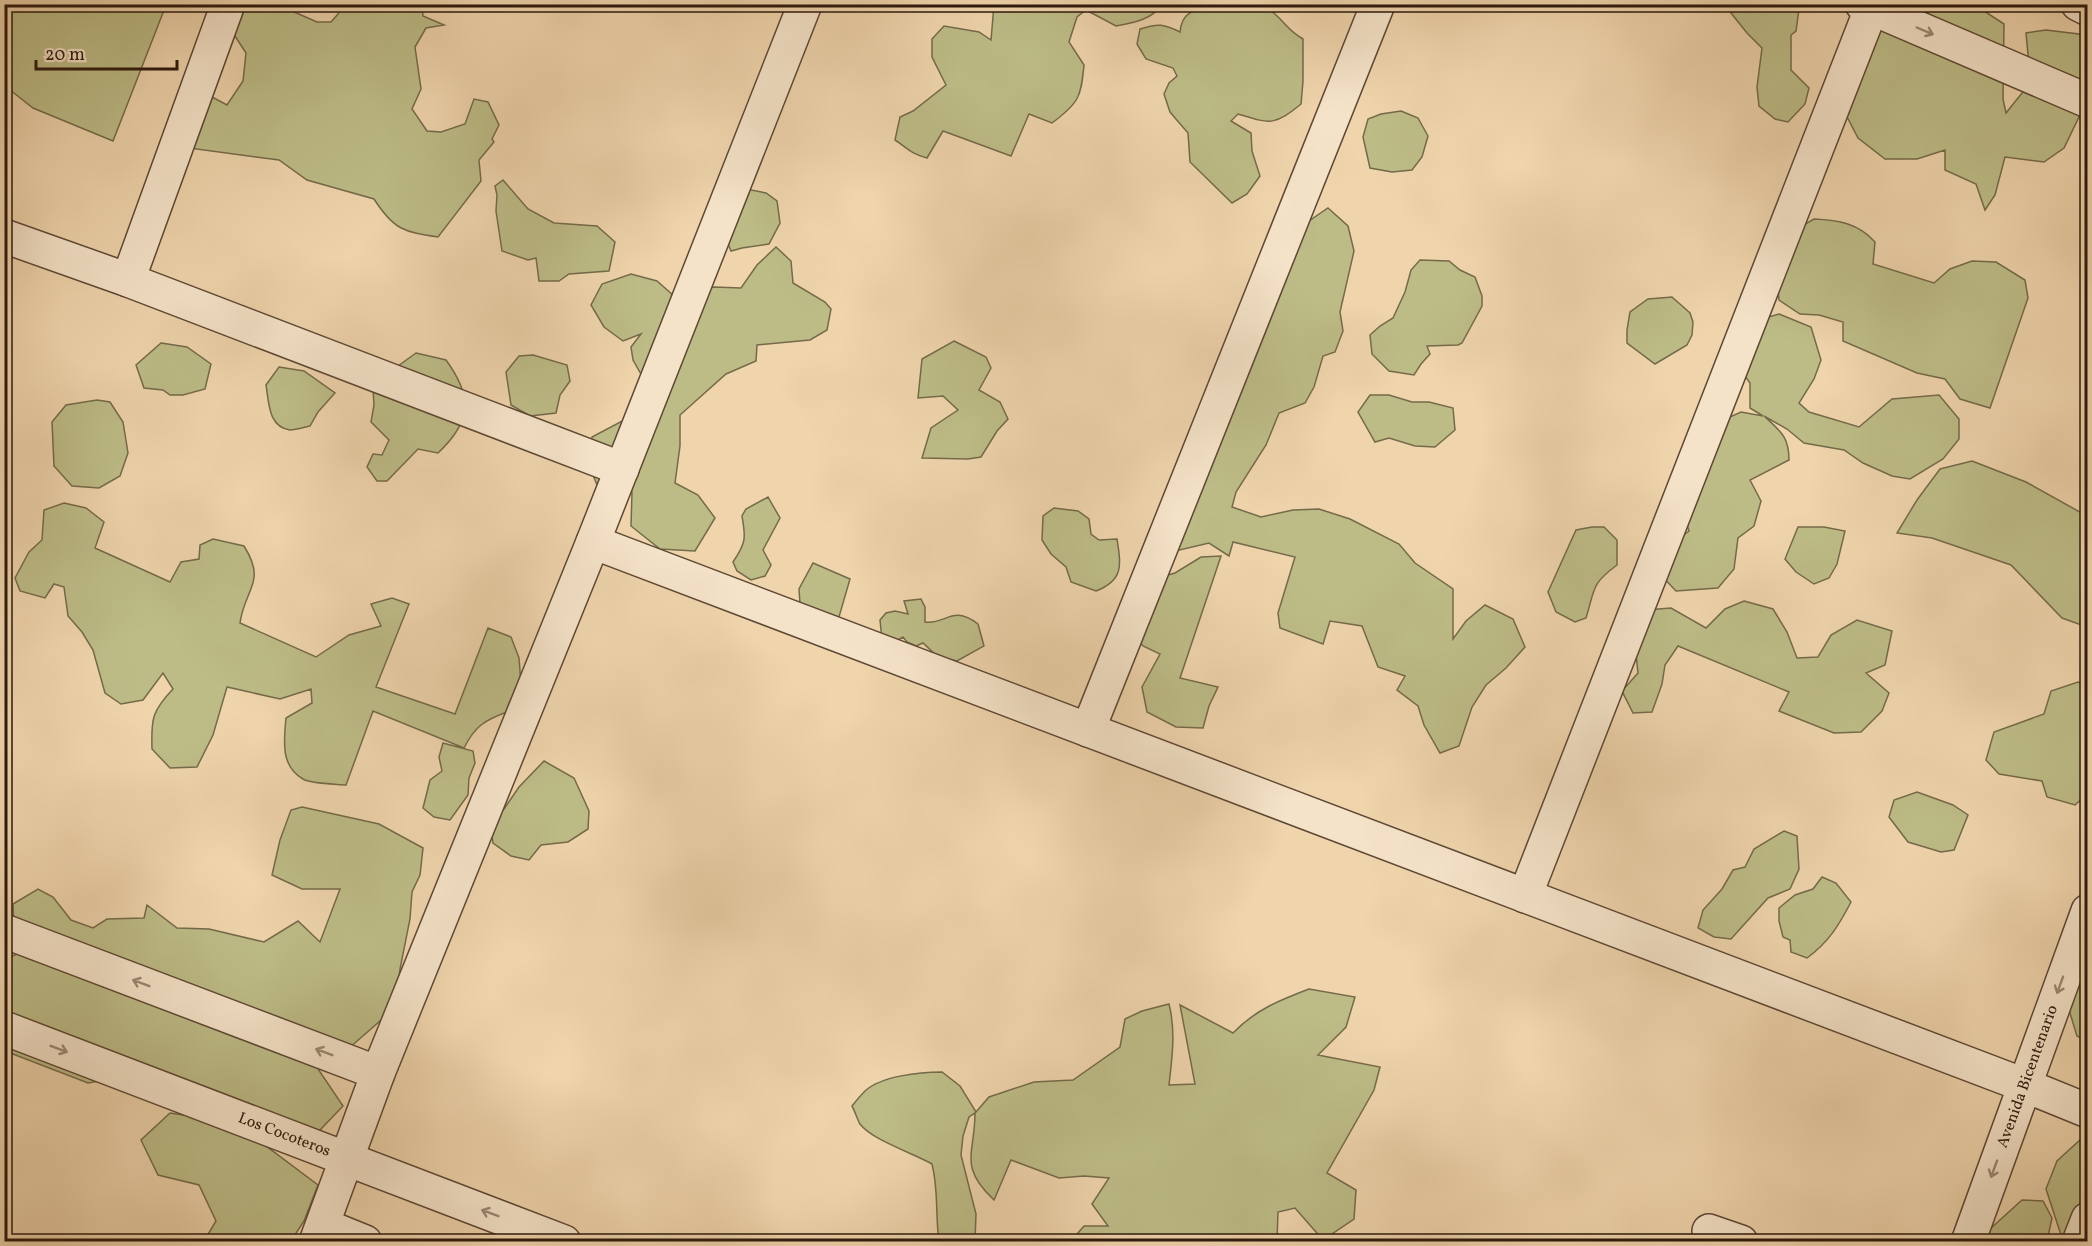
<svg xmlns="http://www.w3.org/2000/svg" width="2092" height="1246" viewBox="0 0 2092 1246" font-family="Vollkorn,serif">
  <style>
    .green { fill: #bdbc87; stroke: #756a4a; stroke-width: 1.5 }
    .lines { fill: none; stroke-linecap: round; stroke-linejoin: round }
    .minor-casing { stroke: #5e4835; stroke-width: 36 }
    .minor { stroke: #f5e3c9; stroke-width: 33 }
    .oneway { stroke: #9b8874 }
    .labels { text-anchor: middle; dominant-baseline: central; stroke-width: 4.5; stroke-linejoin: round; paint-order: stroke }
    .street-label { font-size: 16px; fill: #2d190d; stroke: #f5e3c9 }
  </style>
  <rect width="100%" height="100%" fill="#efd4ac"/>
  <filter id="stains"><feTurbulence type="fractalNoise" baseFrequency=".00333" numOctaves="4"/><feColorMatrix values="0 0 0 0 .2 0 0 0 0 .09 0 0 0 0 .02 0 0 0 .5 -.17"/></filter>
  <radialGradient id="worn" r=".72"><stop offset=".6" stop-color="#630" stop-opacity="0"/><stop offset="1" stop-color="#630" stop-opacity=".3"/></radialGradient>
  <path class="green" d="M422,4L423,16L444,25L426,28L415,47L421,89L412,109L427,131L441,132L465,124L474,99L488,102L499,125L492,139L494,142L479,160L481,181L438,237C404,232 394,230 374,199L307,180L279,160L174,146L201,91L227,105L243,81L246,53L233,33L231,5H294L292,11L317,22H331L338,14L343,5Z
    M1220,4C1237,4 1262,1 1275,14C1287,25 1288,30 1303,39V81L1301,104C1274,126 1271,124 1238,114L1231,121L1251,133L1252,151L1260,176L1247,194L1232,203L1190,162L1188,133L1170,112L1164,94L1169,83L1177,76L1173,68L1146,59L1137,44L1140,29C1158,23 1164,24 1180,32C1182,7 1201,10 1220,4Z
    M4,5H166L113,141L33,108L5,86Z
    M994,5H1161C1152,20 1132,23 1116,26L1086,10L1077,17L1069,42L1084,65C1081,97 1079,103 1052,123L1029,114L1011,156L943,131L927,158C909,153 909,149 895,140L900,117L913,111L946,85L932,57V39L944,26L979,32L991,40Z
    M1733,5H1796L1799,9L1796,31L1791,35V70L1809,88L1805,104L1788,122L1775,119L1759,106L1757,87L1762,48L1747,33L1731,13Z
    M1930,5H1975L2004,24L2003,99L2006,113L2022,93L2031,87L2026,33L2046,30L2087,35V109L2079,117L2064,148L2044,162L2005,157L1995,195L1985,210L1976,184L1945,170V150L1917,159H1885L1858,138L1845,113L1864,24L1921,11Z
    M1401,111L1418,118L1428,136L1422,157L1412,170L1392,172L1370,168L1363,137L1368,119L1381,114Z
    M503,180L528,209L554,223L597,226L615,242L609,271L569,274L559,281H539L536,258L528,260L502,251L496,211L497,195L495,186Z
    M746,189L766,193L777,201L780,223L769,244L742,248L731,251L723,232Z
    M1328,208L1348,226L1354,251L1340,312L1343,331L1335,352L1323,356L1314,387L1305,403L1279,413L1266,445L1236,492L1232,507L1261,517L1293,510L1319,509L1350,519L1399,544L1415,563L1453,589V639L1466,621L1485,605L1513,619L1525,647L1506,668L1486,685L1472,707L1459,746L1440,753L1424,725L1418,706L1397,690L1405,676L1378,667L1362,626L1330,621L1323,644L1280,628L1278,613L1295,557L1233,542L1229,556L1209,543L1167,553L1154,534L1157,513L1199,478L1309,221Z
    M1814,219C1838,220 1858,223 1875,242L1873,264L1934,283L1950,269L1972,261L1996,262L2025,280L2028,298L1990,408L1960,399L1945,379L1917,373L1843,341V322L1819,315L1800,314L1779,300L1777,280L1791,232Z
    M776,247L791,261L793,283L825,302L831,309L827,330L810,340L757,345L756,361L726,374L680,415V446L675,483L698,495L715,518L695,551L660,549L631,526L632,492L599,490L589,465L592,437L630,417L646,383L633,360L631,347L641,334L623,341L604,327L591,305L602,284L631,274L657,281L674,296L714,287L741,288L757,265Z
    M1420,260L1449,261L1460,270L1475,277L1482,296V306L1462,343L1458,345L1427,346L1430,354L1421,364L1414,375L1389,371L1372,354L1370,335L1380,326L1393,318L1405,292L1411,270Z
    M1672,297L1690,313L1693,322L1692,335L1687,345L1655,364L1627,343V330L1630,312L1648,299Z
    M1779,314L1811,327L1821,360L1814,379L1799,403L1809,412L1859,427L1892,399L1939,395L1959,419V439L1943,459L1910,479L1892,476L1863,463L1844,450L1804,443L1787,429L1764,416C1780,431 1789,436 1789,460L1750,480L1761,501L1754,526L1738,538L1734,569L1718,588L1676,591L1658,572L1662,551L1689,531L1682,509L1714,424L1741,412L1763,416L1750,408V383L1737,365L1754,321Z
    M954,341L986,357L991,368L979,390L1000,402L1008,419L997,431L981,457L968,459L922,458L931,428L958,410L943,396L918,398L922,359Z
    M161,343L187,347L211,364L205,389L183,395H170L163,390L144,388L136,365Z
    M416,353L446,360C473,397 472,421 438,453L418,449L387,481H377L367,467L373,454L382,455L389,440L371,422L374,405L373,389L387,374Z
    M533,355L567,365L570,381L560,395L556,413L530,416L511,405L506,372L519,356Z
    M279,367L304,371L335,393L318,412L310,426C305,427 296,430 290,430C268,427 269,402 266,385Z
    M1370,395H1389L1412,402H1429L1453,408L1455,430L1435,447L1415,446L1389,438L1375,442L1358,412Z
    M97,400L110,402L123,422L128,453L120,476L99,488L72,486L54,466L52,422L66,405Z
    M1972,461L2026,482L2087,516V627L2062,618L2011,565L1932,538L1897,533L1917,500L1940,469Z
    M768,497L780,518L763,550L771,565L765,576L751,580L737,571L733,562C746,543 746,538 742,516L746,509Z
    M64,503L86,508L104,522L95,548L170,582L181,562L199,559L200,545L213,539L244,546C267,583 245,587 240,623L316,657L349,635L381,626L371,604L392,598L409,604L376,687L455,714L488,628L511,637L519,658L521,684L507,712C485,720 475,726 464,748L373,711L346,785C336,784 311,784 303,779C280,766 284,740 286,718L312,703L311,689L280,699L227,687L213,735L197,767L170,768L152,749C151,719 152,711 173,689L163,673L143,700L121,704L105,693L93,650L82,632L68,616L64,587L54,584L45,598L20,591L15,578L29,552L42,540L44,510Z
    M1054,508L1078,511L1089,519L1091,534L1099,540L1117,539C1121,565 1124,580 1096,591L1071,582L1066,567L1051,554L1042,540L1043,516Z
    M1592,527H1604L1617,540V565C1591,584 1595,589 1586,618L1575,622L1556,612L1548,592L1576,530Z
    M1798,527H1824L1845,531L1837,564L1829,578L1814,584L1796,572L1785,559Z
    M1221,556L1180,678L1218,687L1209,706L1203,728L1176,727L1147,712L1142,687L1160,654L1143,646L1117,616L1129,586L1175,573L1201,557Z
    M813,563L850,579L839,617L808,611L800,604L799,589Z
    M921,599L925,607V622C946,625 952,604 978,624L984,646L957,661L938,657L923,643L916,646L907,642L903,637L891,644L882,640L880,620L886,613L895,611L908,614L904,601Z
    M1744,601L1773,609L1787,632L1797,658L1818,657L1831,635L1857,620L1892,631L1885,665L1866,673L1889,693L1882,711L1861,732L1834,733L1779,711L1789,692L1678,646L1665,665L1662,684L1652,712L1633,713L1622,691L1638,673L1635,645L1646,610L1671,608L1706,628L1725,609Z
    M2078,682L2087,686L2088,789L2086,795L2075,805L2047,797L2042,781L1999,774L1986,760L1994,732L2044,714L2051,691Z
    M443,743L473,751L475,763L469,778L468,795L450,820L434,817L423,808L430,780L442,771L439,757Z
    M544,761L574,778L589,811L588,829L568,842L541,845L529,860L511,856L493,843L490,822L504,809L519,787Z
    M1917,792L1953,805L1968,815L1954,850L1941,852L1908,842L1889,817L1894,800Z
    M302,807L379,824L423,848L420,875L412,892L410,919L400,969L396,1007L348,1049L318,1069L343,1106L320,1130L306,1136L144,1073L88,1083L5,1051V959L15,955L13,904L38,889L53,897L71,920L93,928L107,919L144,918L147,905L177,928L209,929L264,942L298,921L320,942L340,889H302L272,875L280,840L291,810Z
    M1784,831L1797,836L1799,869L1790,889L1768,898L1731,939L1714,937L1698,928L1703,910L1722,889L1733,870L1745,867L1754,849Z
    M1822,877L1836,883L1851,902C1839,925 1829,942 1807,958L1791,952L1790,940L1783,937L1779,921V908L1795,895L1813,889Z
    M2087,928V1041L2077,1036L2066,1000Z
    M1309,989L1355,997L1346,1027L1318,1055L1380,1067L1374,1090L1327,1173L1356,1190L1354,1219L1323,1240L1295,1208L1278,1212L1277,1241H1071L1084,1226H1108L1092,1204L1109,1178L1084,1176L1059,1178L1011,1160L994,1200C958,1166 975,1154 975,1113L969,1117L963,1136L961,1155L976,1214L975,1241H939C935,1214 939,1192 932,1164C913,1153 872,1140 860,1124C857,1119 855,1111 852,1106C856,1101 860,1096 865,1091C881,1076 920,1072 942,1072L960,1086L976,1112L989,1097L1034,1082L1073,1080L1120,1047L1125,1019L1142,1011L1169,1004C1176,1032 1172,1058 1169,1085L1195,1084L1180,1005L1233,1033C1255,1010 1280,1000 1309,989Z
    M170,1113L210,1119L250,1134L318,1185L304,1221L291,1241H204L216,1221L199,1185L158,1175L141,1140Z
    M2080,1140H2087V1241H2063L2046,1189L2057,1161Z
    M2022,1200L2043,1201L2052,1218L2047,1241L1982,1242L1989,1230Z"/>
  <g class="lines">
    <defs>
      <g id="minor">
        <path d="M1862,4L2088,101"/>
        <path d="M2078,4L2088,9"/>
        <path d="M4,236L128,280L622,469"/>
        <path d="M128,280L228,4"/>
        <path d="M593,542L2024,1085L2088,1111"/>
        <path d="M1088,730L1378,4"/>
        <path d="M1525,896L1873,4"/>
        <path d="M4,931L378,1073"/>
        <path id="s1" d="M4,1028L564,1242"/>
        <path d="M323,1225L365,1242"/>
        <path d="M1709,1231L1741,1242"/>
        <path d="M316,1242L378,1073L593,542L805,4"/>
        <path id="s2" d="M1968,1242L2088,911"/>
        <path d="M2079,1242L2088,1219"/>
      </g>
    </defs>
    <use href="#minor" class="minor-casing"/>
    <use href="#minor" class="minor"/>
  </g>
  <defs><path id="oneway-shaft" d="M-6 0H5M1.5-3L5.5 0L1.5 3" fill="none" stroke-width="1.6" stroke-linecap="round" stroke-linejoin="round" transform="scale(1.5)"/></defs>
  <g class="oneway">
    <use href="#oneway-shaft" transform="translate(1925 31) rotate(23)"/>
    <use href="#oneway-shaft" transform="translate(141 983) rotate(-159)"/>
    <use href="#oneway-shaft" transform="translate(2060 985) rotate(110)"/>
    <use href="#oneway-shaft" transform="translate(59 1049) rotate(21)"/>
    <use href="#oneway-shaft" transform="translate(324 1052) rotate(-159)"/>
    <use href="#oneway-shaft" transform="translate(1994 1169) rotate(110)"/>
    <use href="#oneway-shaft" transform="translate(490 1213) rotate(-159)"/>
  </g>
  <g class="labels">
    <g class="street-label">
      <text stroke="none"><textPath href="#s2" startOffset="176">Avenida Bicentenario</textPath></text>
      <text stroke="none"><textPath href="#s1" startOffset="300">Los Cocoteros</textPath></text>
    </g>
  </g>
  <rect width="2092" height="1246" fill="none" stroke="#efd4ac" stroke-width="24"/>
  <rect x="6" y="6" width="2080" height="1234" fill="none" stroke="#2d190d" stroke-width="3"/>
  <rect x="12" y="12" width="2068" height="1222" fill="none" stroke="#2d190d" stroke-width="1.5"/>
  <path d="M36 60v9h141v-9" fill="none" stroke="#2d190d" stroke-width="3"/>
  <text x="45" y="60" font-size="18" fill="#2d190d" stroke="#f5e3c9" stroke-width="4.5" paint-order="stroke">20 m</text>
  <rect width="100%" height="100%" filter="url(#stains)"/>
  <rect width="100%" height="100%" fill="url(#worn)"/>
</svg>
